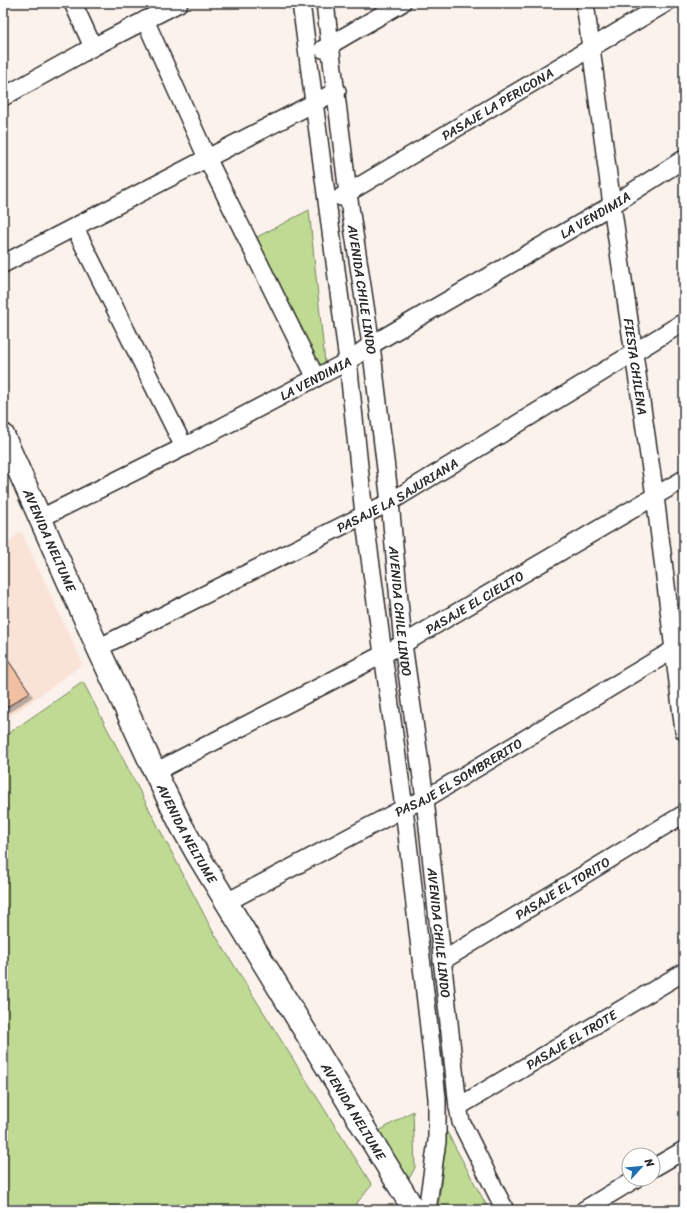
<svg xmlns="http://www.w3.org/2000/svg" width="687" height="1213" viewBox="0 0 687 1213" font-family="Sriracha,sans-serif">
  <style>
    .built { fill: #f9e3d6 }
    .green { fill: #bfdb93; stroke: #75835f }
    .building { fill: #f1bfa1; stroke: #2b2b2b; filter: url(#shadow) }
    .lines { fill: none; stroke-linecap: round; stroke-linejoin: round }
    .street-casing { stroke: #2b2b2b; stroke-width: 20 }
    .secondary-casing { stroke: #2b2b2b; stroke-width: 25 }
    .street { stroke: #fff; stroke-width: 17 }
    .secondary { stroke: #fff; stroke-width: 22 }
    .labels { text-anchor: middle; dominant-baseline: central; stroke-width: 3.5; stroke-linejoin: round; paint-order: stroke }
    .street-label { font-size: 13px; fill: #2b2b2b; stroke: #fff }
  </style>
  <defs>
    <filter id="shadow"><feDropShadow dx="2.5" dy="4.5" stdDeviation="0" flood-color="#0004"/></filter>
  </defs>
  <rect width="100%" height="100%" fill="#fcf2ec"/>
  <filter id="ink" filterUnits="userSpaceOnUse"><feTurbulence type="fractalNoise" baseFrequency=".025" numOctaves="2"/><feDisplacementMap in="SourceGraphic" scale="8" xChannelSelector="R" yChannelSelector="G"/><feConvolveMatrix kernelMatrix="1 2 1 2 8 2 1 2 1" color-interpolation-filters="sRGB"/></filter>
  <g filter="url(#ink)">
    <path class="built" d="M21,531L83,664L3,722V548Z"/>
    <path class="green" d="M309,210L325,362L315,369L257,237Z
      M83,682L212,930L372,1185L351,1210H3V737Z
      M413,1111L415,1168L407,1182L379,1131Z
      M447,1132L489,1210H438Z"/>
    <path class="building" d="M3,653L30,692L3,710Z"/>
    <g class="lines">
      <defs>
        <g id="street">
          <path d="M73,3L93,47"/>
          <path d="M301,3L348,361L364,514L404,808L437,1098V1141L427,1210"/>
          <path id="s1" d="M325,3L348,194L371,345L390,502L403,644L425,799L458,1107L461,1122L505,1210"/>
          <path id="s2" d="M585,3L612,205L655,496L684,731"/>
          <path d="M145,20L207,158L316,378"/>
          <path d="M323,49L402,3"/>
          <path d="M3,97L93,47L179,3"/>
          <path id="s3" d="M341,197L666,3"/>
          <path d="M75,228L184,447"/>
          <path d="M3,264L337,91"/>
          <path id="s4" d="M41,518L184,447L348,361L371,345L612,205L684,159"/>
          <path id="s5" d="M98,648L390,502L684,322"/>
          <path id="s6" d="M155,772L403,644L684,479"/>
          <path id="s7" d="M227,902L404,808L425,799L683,644"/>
          <path id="s8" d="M442,961L684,814"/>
          <path id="s9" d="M458,1107L684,972"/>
          <path d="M653,1168L684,1150"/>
          <path d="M584,1210L635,1179"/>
        </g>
        <g id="secondary">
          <path id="s10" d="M3,435L98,648L155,772L181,825L199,857L414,1210"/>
        </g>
      </defs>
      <use href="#street" class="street-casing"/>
      <use href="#secondary" class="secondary-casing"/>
      <use href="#street" class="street"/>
      <use href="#secondary" class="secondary"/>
    </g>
  </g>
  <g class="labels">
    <g class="street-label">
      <text stroke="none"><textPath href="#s3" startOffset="182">PASAJE LA PERICONA</textPath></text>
      <text stroke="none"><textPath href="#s4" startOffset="632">LA VENDIMIA</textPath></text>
      <text stroke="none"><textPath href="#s1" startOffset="289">AVENIDA CHILE LINDO</textPath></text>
      <text stroke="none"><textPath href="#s2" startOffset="367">FIESTA CHILENA</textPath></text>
      <text stroke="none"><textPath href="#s4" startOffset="308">LA VENDIMIA</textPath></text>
      <text stroke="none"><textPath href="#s5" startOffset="336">PASAJE LA SAJURIANA</textPath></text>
      <text stroke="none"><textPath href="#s10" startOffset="115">AVENIDA NELTUME</textPath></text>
      <text stroke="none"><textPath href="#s6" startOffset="362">PASAJE EL CIELITO</textPath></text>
      <text stroke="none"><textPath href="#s1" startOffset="613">AVENIDA CHILE LINDO</textPath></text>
      <text stroke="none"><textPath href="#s7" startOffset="263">PASAJE EL SOMBRERITO</textPath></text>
      <text stroke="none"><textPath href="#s10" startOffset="439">AVENIDA NELTUME</textPath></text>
      <text stroke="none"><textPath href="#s8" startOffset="141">PASAJE EL TORITO</textPath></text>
      <text stroke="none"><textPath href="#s1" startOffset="937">AVENIDA CHILE LINDO</textPath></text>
      <text stroke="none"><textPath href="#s9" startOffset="132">PASAJE EL TROTE</textPath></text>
      <text stroke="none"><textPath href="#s10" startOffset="763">AVENIDA NELTUME</textPath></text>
    </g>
  </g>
  <rect width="687" height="1213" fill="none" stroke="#fff" stroke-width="16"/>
  <rect x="8" y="8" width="671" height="1197" fill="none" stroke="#2b2b2b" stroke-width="1.5" filter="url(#ink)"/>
  <g transform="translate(641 1167) rotate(63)"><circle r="19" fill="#ffffff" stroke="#aaaaaa"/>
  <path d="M0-3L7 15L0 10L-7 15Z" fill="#1f6fb2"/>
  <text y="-6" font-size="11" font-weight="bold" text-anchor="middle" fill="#2b2b2b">N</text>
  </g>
</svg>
